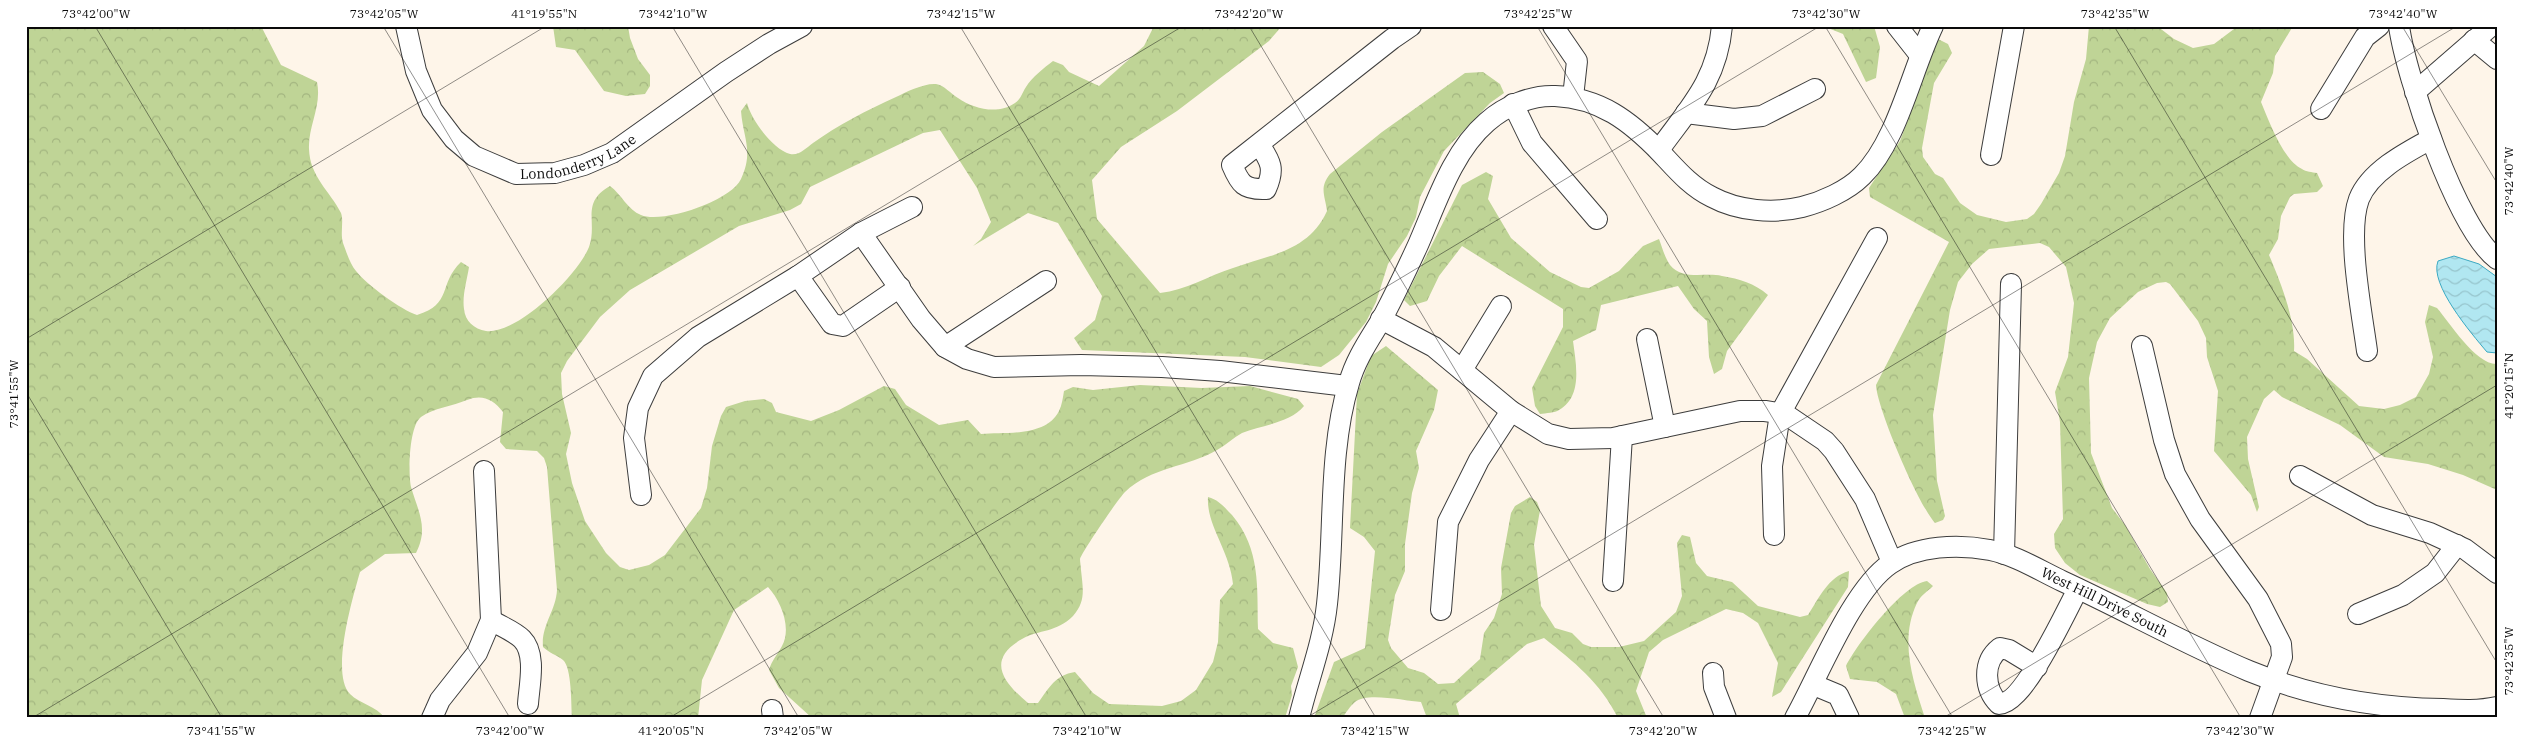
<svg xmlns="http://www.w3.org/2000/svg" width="2523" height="744" viewBox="0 0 2523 744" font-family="'IBM Plex Serif',serif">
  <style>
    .forest { fill: url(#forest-crowns) }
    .water { fill: url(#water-waves); stroke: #3daac3 }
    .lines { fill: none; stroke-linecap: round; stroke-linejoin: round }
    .minor-casing { stroke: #3d3d3d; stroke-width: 22 }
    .minor { stroke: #fff; stroke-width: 20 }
    .ticks { fill: none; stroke: #0a0a0a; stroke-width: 1; stroke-opacity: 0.45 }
    .labels { text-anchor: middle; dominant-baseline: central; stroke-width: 5; stroke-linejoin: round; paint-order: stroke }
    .street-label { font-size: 14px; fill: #0a0a0a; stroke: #fff }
    .neatline { fill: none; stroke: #0a0a0a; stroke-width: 2 }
    .ticks-label { font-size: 12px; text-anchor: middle; fill: #0a0a0a }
  </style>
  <defs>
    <pattern id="forest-crowns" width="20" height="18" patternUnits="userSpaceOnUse" patternTransform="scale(1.25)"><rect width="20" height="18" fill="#bfd496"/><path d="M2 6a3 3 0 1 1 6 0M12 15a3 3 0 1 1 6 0" fill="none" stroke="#a3b580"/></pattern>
    <pattern id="water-waves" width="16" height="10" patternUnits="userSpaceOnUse" patternTransform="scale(1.25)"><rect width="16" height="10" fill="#b1e7f1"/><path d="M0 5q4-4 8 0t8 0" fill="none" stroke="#97c5cd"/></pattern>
  </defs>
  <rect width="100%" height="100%" fill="#fef5e9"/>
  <path class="forest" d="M26,26H261L281,65L317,82C322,106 308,126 309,149C310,177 330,191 341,213C344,221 340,233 343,243C346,251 350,264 356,271C366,284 401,310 417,315C453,304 438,284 461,262L469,267C467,280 462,296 464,309C465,321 474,329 486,331C517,335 578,275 589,247C598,222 580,203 610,186C621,194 628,210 641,215C662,224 731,201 741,179C754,151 743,138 741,111L747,103C751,119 772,149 790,154C799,156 806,148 813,143C838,125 867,110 896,97C906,92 924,83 936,84C944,85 951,94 958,98C974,109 998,115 1015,103C1021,99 1022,93 1026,87C1032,77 1044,68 1053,61L1063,65L1069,72L1099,86L1144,46L1154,26H1282L1269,41L1177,111L1121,147L1092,180L1097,219L1160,293C1186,290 1208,276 1233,268C1270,255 1309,251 1327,211C1325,195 1319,188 1330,174L1382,132L1465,73L1483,72L1500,84L1504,93L1490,103L1444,151L1420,197L1416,217L1407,236L1388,264L1376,302L1366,322L1339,355L1321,367L1245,357L1082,350L1074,338L1095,320L1102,296L1058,223L1028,213L973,246L981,239L991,222L977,188L940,130L923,133L810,187L801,204L790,210L739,226L630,290L600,317L567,361L561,373L562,394L571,433L566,454L572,483L585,521L606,553L620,567L629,570L649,565L665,555L701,508L707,488L712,446L721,416L726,407L745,401L764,399L772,403L776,412L811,421L839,410L884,386L895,389L906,405L939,425L968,420L981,434C1006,432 1046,437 1059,411C1062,405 1063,397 1064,391L1073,387L1093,390L1140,385L1202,388L1250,386L1298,399L1304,406C1290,423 1262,425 1242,433C1233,438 1226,445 1217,450C1188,467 1151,467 1125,492C1118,499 1082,552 1080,559C1080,562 1081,567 1081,570C1083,589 1086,601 1073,616C1056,633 1040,629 1022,639C985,660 1004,683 1028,703H1038C1049,688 1055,675 1075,672L1093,693L1109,704L1162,706L1181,701L1196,690L1213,662L1218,642L1220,600L1233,584C1230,551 1206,525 1208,497C1219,500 1224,507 1232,515C1261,549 1257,588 1258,629L1273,643L1293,648L1298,667L1291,686L1292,695L1285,718H812L779,688L769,670C772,660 777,655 782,646C792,628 781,601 768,587L734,610L702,680L698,718H572C571,704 572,668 563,660C557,655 549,653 543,647C541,625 556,611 557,590L547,467L544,458L537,451L506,449L500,442L503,412C493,399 482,394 467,400C453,406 433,408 421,417C409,426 408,473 411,487C418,511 429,528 416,553L385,554L360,572C353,597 330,673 350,694C360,704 376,706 385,718H26Z
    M553,26H628L630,38L638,59L650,75V86L645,94L626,96L604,91L575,50L556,47Z
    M1823,26H1874L1880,47L1876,78L1866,82L1843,34Z
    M2089,26H2157L2174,39L2193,48L2214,44L2238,26H2293L2275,56L2273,73L2261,102C2269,121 2283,160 2302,169C2306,172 2312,172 2317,173L2323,186L2317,192L2294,194L2290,197L2281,216L2278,239L2269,255C2281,283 2296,321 2294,351L2307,359L2359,406L2384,409L2400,405L2416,397L2429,374L2433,357L2425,322L2429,305L2437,308C2450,323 2476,365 2497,364V490L2463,475L2428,464L2384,457L2340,425L2282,397L2274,390L2264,399L2247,437L2248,459L2259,507L2257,512L2251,495L2214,451L2218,391L2207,357L2206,338L2198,321L2170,284L2166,282L2157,283L2138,292L2110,318L2097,342L2089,378L2091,453L2112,508L2125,525L2150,569L2167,593L2168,602L2160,607L2147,604L2080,575L2065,563L2055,548L2054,534L2063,519L2060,422L2055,392L2068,357L2074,303L2066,267L2049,247L2040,243L1989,249L1972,264L1958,282L1950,310L1933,415L1937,481L1945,516L1943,520L1935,523C1918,504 1877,408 1876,385L1949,242L1870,197L1869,188L1900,141L1938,39L1948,44L1952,53L1934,83L1922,148L1923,157L1935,174L1943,178L1960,203L1977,215L2006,222L2027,219L2034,214L2041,204L2059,173L2065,156L2074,102L2086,59Z
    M1486,172L1493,176L1488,199L1511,238L1550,272L1581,287L1589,288L1619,271L1643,246L1659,239C1662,247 1665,258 1670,265C1683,281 1705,272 1722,276C1740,279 1754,283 1768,295L1727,351L1722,369L1714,374L1709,357L1707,321L1694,309L1678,286L1601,305L1596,330L1573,341C1576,364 1583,396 1559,410C1555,413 1546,413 1540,414L1535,406L1532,388L1563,327V309L1462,246L1439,276L1427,301L1410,306L1404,300L1462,185Z
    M1386,346L1438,390L1434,410L1416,451L1419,468L1412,493L1405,544V571L1395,595L1388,640L1391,648L1408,668L1424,673L1438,684L1454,683L1480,659L1484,633L1494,618L1502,594L1501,568L1511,513L1515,506L1530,497L1537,502L1540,510L1534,545L1541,606L1555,628L1572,633L1583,644L1591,647H1619L1644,641L1676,612L1682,596L1677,543L1682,535L1690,537L1696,563L1707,576L1732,582L1758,606L1800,617L1808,615C1819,598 1828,577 1849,571L1848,587L1781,692L1772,697L1778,663L1758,623L1743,613L1726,609L1663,640L1649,652L1636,691L1647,718H1618C1600,682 1574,662 1544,638L1527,644L1456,704L1460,718H1427L1421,702C1405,701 1367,692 1355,702C1350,706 1346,713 1342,718H1314L1334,662L1365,648L1375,551L1364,537L1350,528L1357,394L1371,356Z
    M1927,581L1933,586C1928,591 1920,596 1917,603C1899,640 1913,681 1925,718H1905L1896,694L1877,682L1850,679L1846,666C1857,644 1903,584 1927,581Z"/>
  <path class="water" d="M2454,256L2479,264L2497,277V353L2487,352C2471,333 2429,284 2438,261Z"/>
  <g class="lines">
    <defs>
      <g id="minor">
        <path id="s1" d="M406,26L416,71L432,110L454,139L474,156L516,174L555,173L584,165L612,153L726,72L769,44L802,26"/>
        <path d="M1553,26L1577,61L1573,97"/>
        <path d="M1897,26L1919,54"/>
        <path d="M2399,26C2406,77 2457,229 2497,259"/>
        <path d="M2474,40L2497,59"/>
        <path d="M2415,92L2491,26"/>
        <path d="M1513,104L1532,143L1597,219"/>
        <path d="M2321,109L2365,37L2379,26"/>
        <path d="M1686,113L1734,119L1762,116L1815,89"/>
        <path d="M1259,144C1271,162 1275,169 1266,189C1244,190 1240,184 1232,165L1392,39L1411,26"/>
        <path d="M1659,150C1689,108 1717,81 1722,26"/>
        <path d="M1991,155L2014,26"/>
        <path d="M861,233L921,319L945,347L967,359L994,367L1081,365L1162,367L1220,371L1347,386"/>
        <path d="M798,276L832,324L843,326L900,287"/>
        <path d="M1381,319L1434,347L1511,411L1548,434L1569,439L1613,438L1740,411H1765L1785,414L1825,441L1834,451L1865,499L1892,562"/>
        <path d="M1647,339L1665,427"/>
        <path d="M2142,346L2164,440L2175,474L2200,519L2258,599L2281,644L2282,657L2260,718"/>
        <path d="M945,347L1046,281"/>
        <path d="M2367,351C2362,313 2346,234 2359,199C2370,171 2407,152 2431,139"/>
        <path d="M1462,370L1501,306"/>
        <path d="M2300,476L2372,515L2430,533L2465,549L2497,573"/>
        <path d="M641,495L634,438L638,408L653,376L698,337L798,276L861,233L912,207"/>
        <path d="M1774,535L1772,466L1780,414L1877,238"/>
        <path d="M2004,554L2011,284"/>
        <path d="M1613,581L1622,436"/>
        <path d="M1441,610L1448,522L1479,460L1511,411"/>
        <path d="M2358,614L2403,595L2435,573L2457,545"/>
        <path d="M491,620C500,626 514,631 522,639C537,654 529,686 528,704"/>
        <path d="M2037,667L2009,650L2000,648C1982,662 1984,689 1999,704C2024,704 2066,611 2078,589"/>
        <path d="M1713,673L1714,687L1726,718"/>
        <path d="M1814,685L1838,695L1849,718"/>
        <path d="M772,710L773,718"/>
        <path d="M432,718L440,700L477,653L491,620L484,471"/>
        <path d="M1299,718C1308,680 1323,643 1327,604C1335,532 1328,452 1349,383C1356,358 1370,339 1383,317C1395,294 1407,269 1418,245C1436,204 1452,152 1487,122C1505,106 1531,95 1555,96C1600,98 1630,121 1661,153C1676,169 1691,187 1712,197C1738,211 1773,214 1802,207C1822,202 1847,191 1862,176C1897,142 1911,72 1933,26"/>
        <path id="s2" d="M1795,718C1819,675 1852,590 1890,564C1917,545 1959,544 1990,550C2015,555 2039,570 2062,581C2125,610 2185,644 2249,671C2310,696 2377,708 2443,709C2461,710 2479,711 2497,707"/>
      </g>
    </defs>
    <use href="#minor" class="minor-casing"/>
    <use href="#minor" class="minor"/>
  </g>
  <path class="ticks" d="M95,26L510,718M383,26L799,718M672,26L1087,718M960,26L1376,718M1249,26L1664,718M1537,26L1953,718M1825,26L2241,718M2114,26L2497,663M2402,26L2497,183M26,339L546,26M26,392L222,718M32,718L1183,26M669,718L1820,26M1306,718L2457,26M1943,718L2497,385"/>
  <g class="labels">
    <g class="street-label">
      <text stroke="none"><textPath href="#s1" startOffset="262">Londonderry Lane</textPath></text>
      <text stroke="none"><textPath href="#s2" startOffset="412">West Hill Drive South</textPath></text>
    </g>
  </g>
  <rect width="2523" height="744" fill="none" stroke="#ffffff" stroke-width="55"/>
  <rect x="28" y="28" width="2468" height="688" class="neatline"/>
  <g class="ticks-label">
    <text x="96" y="18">73°42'00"W</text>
    <text x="384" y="18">73°42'05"W</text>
    <text x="544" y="18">41°19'55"N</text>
    <text x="673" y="18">73°42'10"W</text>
    <text x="961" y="18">73°42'15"W</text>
    <text x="1249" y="18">73°42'20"W</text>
    <text x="1538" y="18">73°42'25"W</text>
    <text x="1826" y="18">73°42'30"W</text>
    <text x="2115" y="18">73°42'35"W</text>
    <text x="2403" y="18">73°42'40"W</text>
    <text transform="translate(2509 181) rotate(-90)" y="4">73°42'40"W</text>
    <text transform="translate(2509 386) rotate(-90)" y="4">41°20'15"N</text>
    <text transform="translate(14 394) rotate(-90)" y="4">73°41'55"W</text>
    <text transform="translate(2509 661) rotate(-90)" y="4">73°42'35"W</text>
    <text x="221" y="735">73°41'55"W</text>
    <text x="510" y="735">73°42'00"W</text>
    <text x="671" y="735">41°20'05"N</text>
    <text x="798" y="735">73°42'05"W</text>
    <text x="1087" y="735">73°42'10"W</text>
    <text x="1375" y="735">73°42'15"W</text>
    <text x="1663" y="735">73°42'20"W</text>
    <text x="1952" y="735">73°42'25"W</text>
    <text x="2240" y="735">73°42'30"W</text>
  </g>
</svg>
